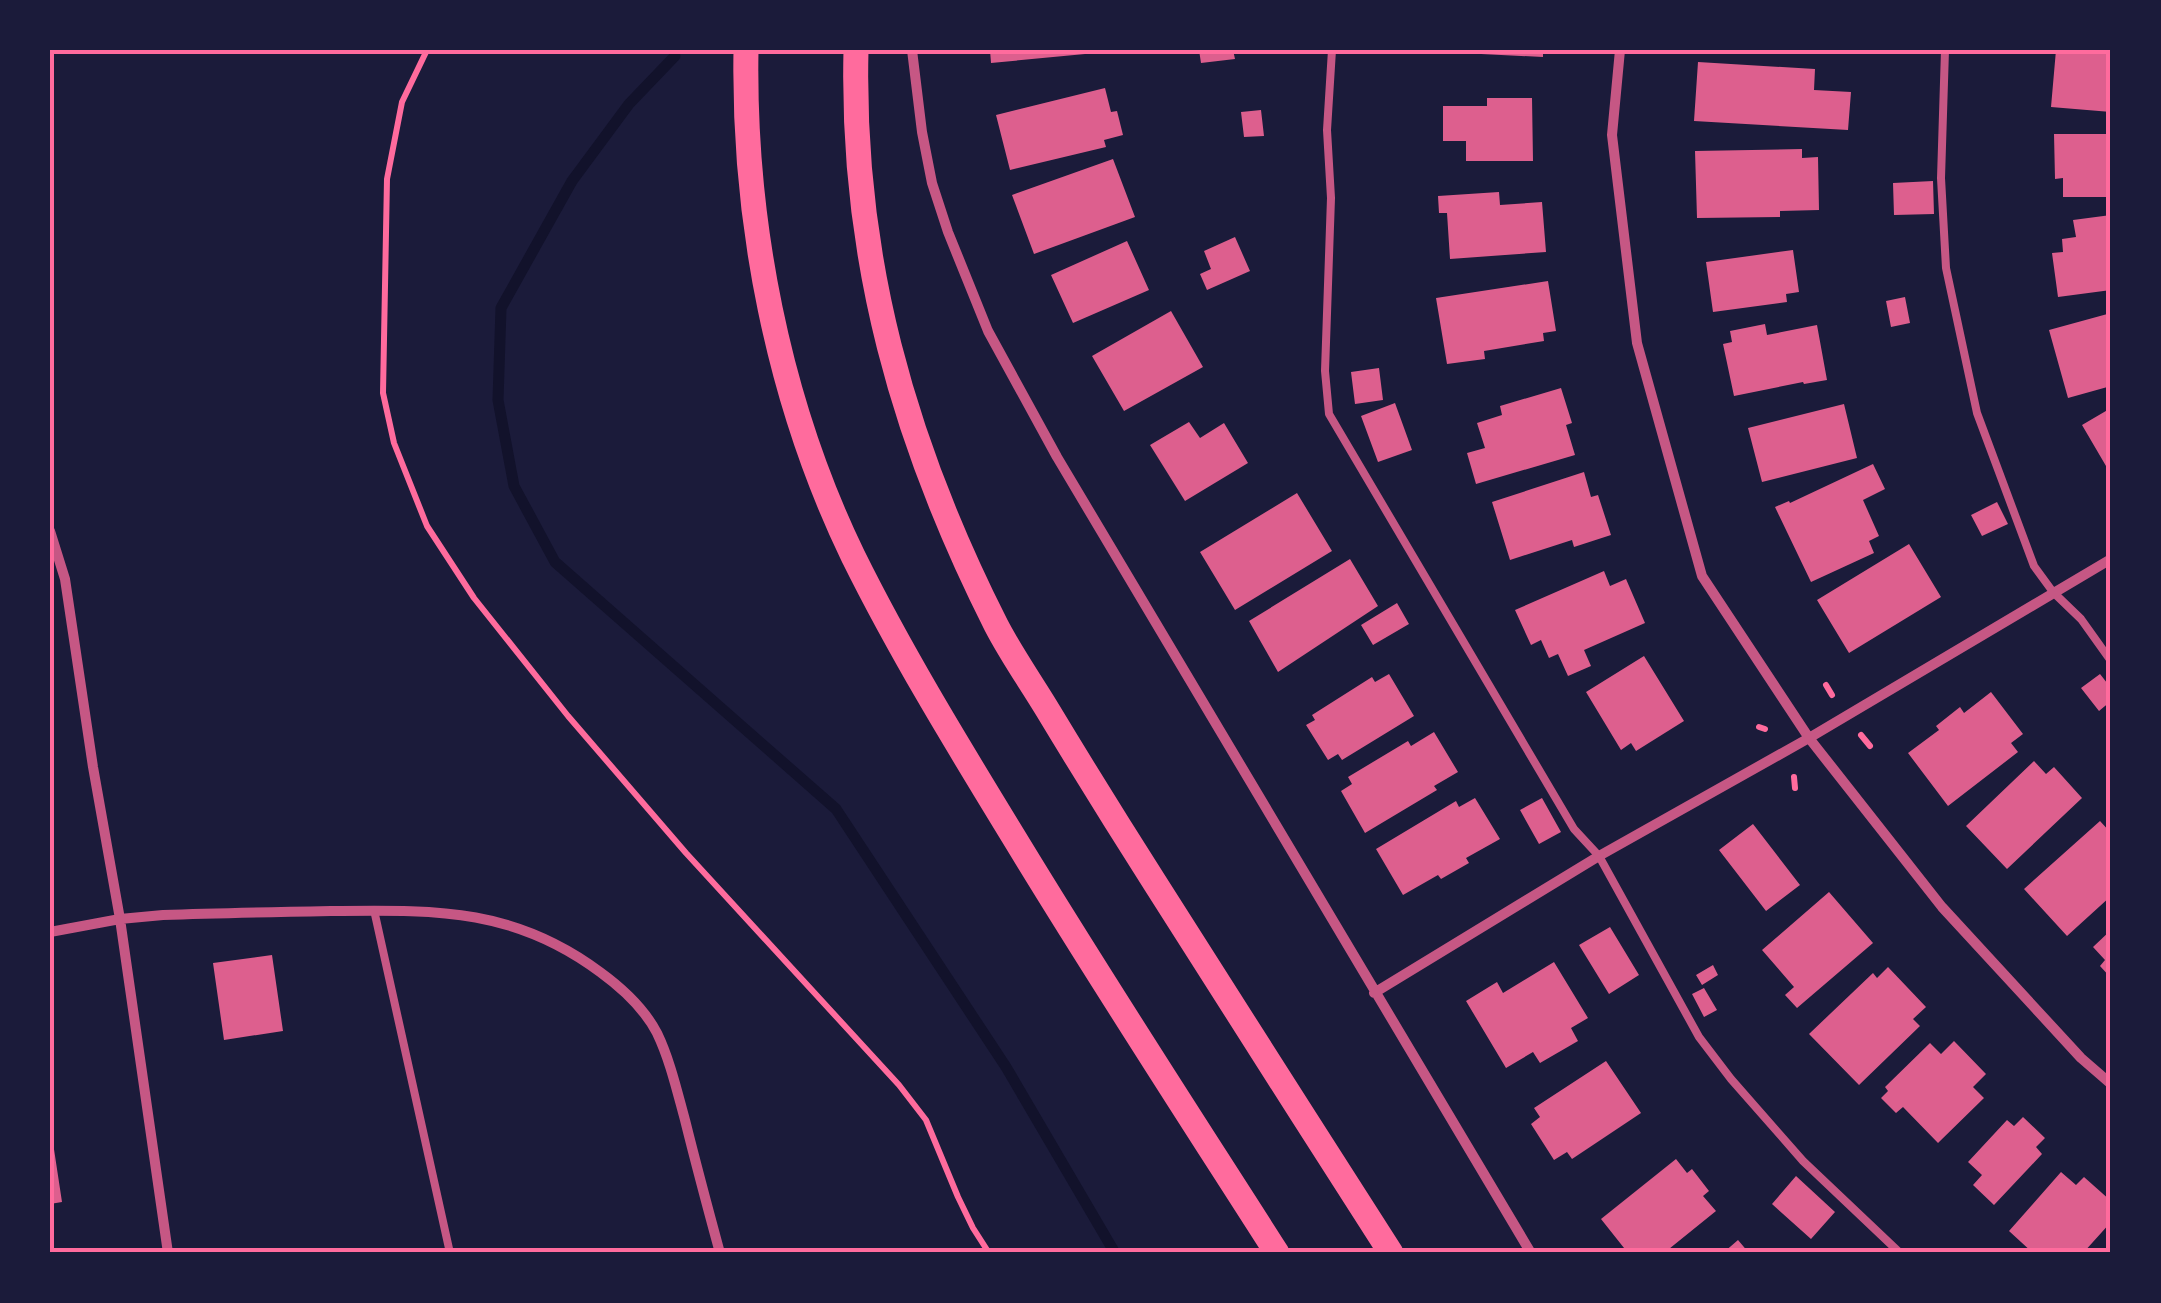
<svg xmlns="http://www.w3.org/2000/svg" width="2161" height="1303" viewBox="0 0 2161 1303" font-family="Raleway,sans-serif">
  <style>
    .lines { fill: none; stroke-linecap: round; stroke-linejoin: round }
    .stream { stroke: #12122b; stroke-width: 11 }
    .building { fill: #dd5f8e }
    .path { stroke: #ff6b9d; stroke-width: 6 }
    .service { stroke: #c65784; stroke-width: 8 }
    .minor { stroke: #c65784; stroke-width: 10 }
    .primary { stroke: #ff6b9d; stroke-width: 25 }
    .neatline { fill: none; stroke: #ff6b9d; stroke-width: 4 }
  </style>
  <rect width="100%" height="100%" fill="#1b1b3a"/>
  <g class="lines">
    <path class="stream" d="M675,56L629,104L572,181L501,308L498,400L514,486L555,562L836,809L1006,1067L1115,1253"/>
  </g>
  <path class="building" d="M990,50H1084L1085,54L991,63Z
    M1199,50H1233L1235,59L1201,63Z
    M1462,50H1543V57L1461,53Z
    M2056,50H2111V112L2051,107Z
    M1698,62L1815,69L1814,90L1851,92L1848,130L1694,121Z
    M1105,88L1111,112L1117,111L1123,135L1104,140L1106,147L1010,170L996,115Z
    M1487,98H1532L1533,161H1466V141H1443V106H1487Z
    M1261,110L1264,136L1244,137L1241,112Z
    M2054,134H2111V197H2063V178L2055,179Z
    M1802,149V158L1818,157L1819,210L1780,211V217L1697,218L1695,151Z
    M1113,159L1135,217L1034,254L1012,195Z
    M1933,181L1934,214L1894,215L1893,183Z
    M1499,192L1500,205L1542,202L1546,252L1450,259L1447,213H1439L1438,196Z
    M2111,215V290L2058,297L2052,253L2063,252L2062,239L2076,237L2073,220Z
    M1235,237L1250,271L1207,290L1200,274L1211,269L1204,251Z
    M1127,241L1149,290L1073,323L1051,275Z
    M1793,250L1799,292L1786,294L1787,302L1713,312L1706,262Z
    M1548,281L1556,331L1543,333L1544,341L1484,351L1485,359L1447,364L1436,298Z
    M1905,297L1910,323L1891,327L1886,301Z
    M1171,311L1203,367L1124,411L1092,356Z
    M2111,313V386L2068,398L2049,330Z
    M1765,324L1767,335L1817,325L1827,380L1804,384L1803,382L1734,396L1723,344L1732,342L1730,331Z
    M1379,368L1383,400L1355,404L1351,372Z
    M1561,388L1572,423L1566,425L1575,455L1476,484L1467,453L1485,448L1477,423L1502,415L1500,406Z
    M1395,403L1412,450L1378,462L1361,416Z
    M1844,404L1857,458L1762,482L1748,428Z
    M2111,408V463L2106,466L2082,425Z
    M1189,422L1200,438L1224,423L1248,463L1185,501L1150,445Z
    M1873,464L1885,489L1863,500L1879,536L1869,541L1874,553L1811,582L1775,507L1789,501L1790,503Z
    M1584,472L1591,497L1598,495L1611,535L1574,547L1572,540L1510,560L1492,502Z
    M1297,493L1332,551L1235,610L1200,552Z
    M1997,502L2008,524L1982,536L1971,515Z
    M1909,544L1941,597L1849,653L1817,600Z
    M1350,559L1378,606L1278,672L1249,621Z
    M1604,571L1610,586L1626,579L1645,623L1584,650L1591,666L1568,676L1558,654L1549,658L1541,640L1531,645L1515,610Z
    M1397,603L1409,624L1373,645L1361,625Z
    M1644,656L1684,721L1636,751L1631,743L1621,750L1586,692Z
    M1389,674L1414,716L1342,760L1338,754L1328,760L1306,725L1315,720L1312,715L1372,677L1375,682Z
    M2100,674L2111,688V701L2099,711L2081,688Z
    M1991,692L2023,734L2011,743L2018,752L1948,806L1908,753L1939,730L1936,726L1960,707L1964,713Z
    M1434,732L1458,772L1434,786L1437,790L1365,833L1341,791L1352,784L1348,777L1408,741L1411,746Z
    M2034,761L2046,774L2054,767L2082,798L2007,869L1966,826Z
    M1475,798L1500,839L1466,858L1469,863L1441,879L1438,875L1403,895L1376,849L1456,801L1459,807Z
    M1542,798L1561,832L1539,844L1520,810Z
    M2100,821L2111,833V896L2067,936L2024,889Z
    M1753,824L1800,885L1766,911L1719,850Z
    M1829,892L1873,943L1797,1008L1785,995L1794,987L1762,950Z
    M1610,927L1639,975L1609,994L1579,945Z
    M2111,930V978L2100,966L2105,960L2093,947Z
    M272,955L283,1031L224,1040L213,963Z
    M1554,962L1588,1018L1571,1028L1578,1041L1540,1063L1533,1052L1506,1068L1466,1001L1497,982L1503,993Z
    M1713,965L1718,975L1702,985L1696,975Z
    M1888,967L1926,1007L1913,1019L1920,1026L1859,1085L1809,1034L1873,973L1877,978Z
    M1704,988L1717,1010L1704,1017L1692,994Z
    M1954,1041L1986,1074L1973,1087L1984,1098L1938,1143L1903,1107L1896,1113L1881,1098L1888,1091L1885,1087L1930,1043L1941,1054Z
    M1606,1061L1641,1113L1572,1159L1567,1152L1554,1160L1531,1124L1540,1117L1534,1108Z
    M2023,1117L2045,1138L2036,1147L2042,1154L1994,1205L1973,1185L1982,1175L1968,1162L2007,1120L2014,1126Z
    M50,1136H52L62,1202L50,1204Z
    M1676,1159L1687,1173L1692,1169L1709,1191L1703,1196L1716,1211L1664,1253H1628L1601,1219Z
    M2061,1172L2076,1185L2084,1177L2111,1201V1222L2083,1253H2033L2009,1231Z
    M1796,1176L1835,1212L1811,1239L1772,1204Z
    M1738,1240L1749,1253H1723Z"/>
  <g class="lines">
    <path class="path" d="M427,50L402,102L387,179L383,393L394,443L427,526L474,598L568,716L686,853L899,1085L926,1120L958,1197L973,1228L989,1253
      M1826,685L1832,695
      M1759,727L1765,729
      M1861,735L1870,746
      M1794,777L1795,788"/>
    <path class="service" d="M1332,50L1327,130L1331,198L1325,371L1329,414L1574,829L1599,856L1699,1037L1731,1079L1803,1161L1900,1253
      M1945,50L1941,178L1946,268L1977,413L2034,566L2053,592L2081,619L2111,661
      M374,910L450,1253"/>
    <path class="minor" d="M912,50L922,132L932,183L948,232L988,331L1057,457L1531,1253
      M1620,50L1612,135L1637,343L1702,576L1809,738L1942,907L2081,1058L2111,1084
      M50,531L65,579L93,767L120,919L168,1253
      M50,932L120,919L163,915C219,913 275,912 331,911C434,910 513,907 600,972C622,988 644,1008 657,1033C670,1060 677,1091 685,1120C696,1164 708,1209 720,1253
      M1374,993L1599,856L1809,738L2111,559"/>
    <path class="primary" d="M746,50C743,221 778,401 853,556C902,655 960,749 1018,844C1102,982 1190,1117 1277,1253
      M856,50C851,257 903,441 996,625C1011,654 1030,681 1047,709C1082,767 1118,825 1155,883C1233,1006 1312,1130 1391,1253"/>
  </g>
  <rect width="2161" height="1303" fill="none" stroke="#1b1b3a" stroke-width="105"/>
  <rect x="52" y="52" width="2056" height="1198" class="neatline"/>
</svg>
